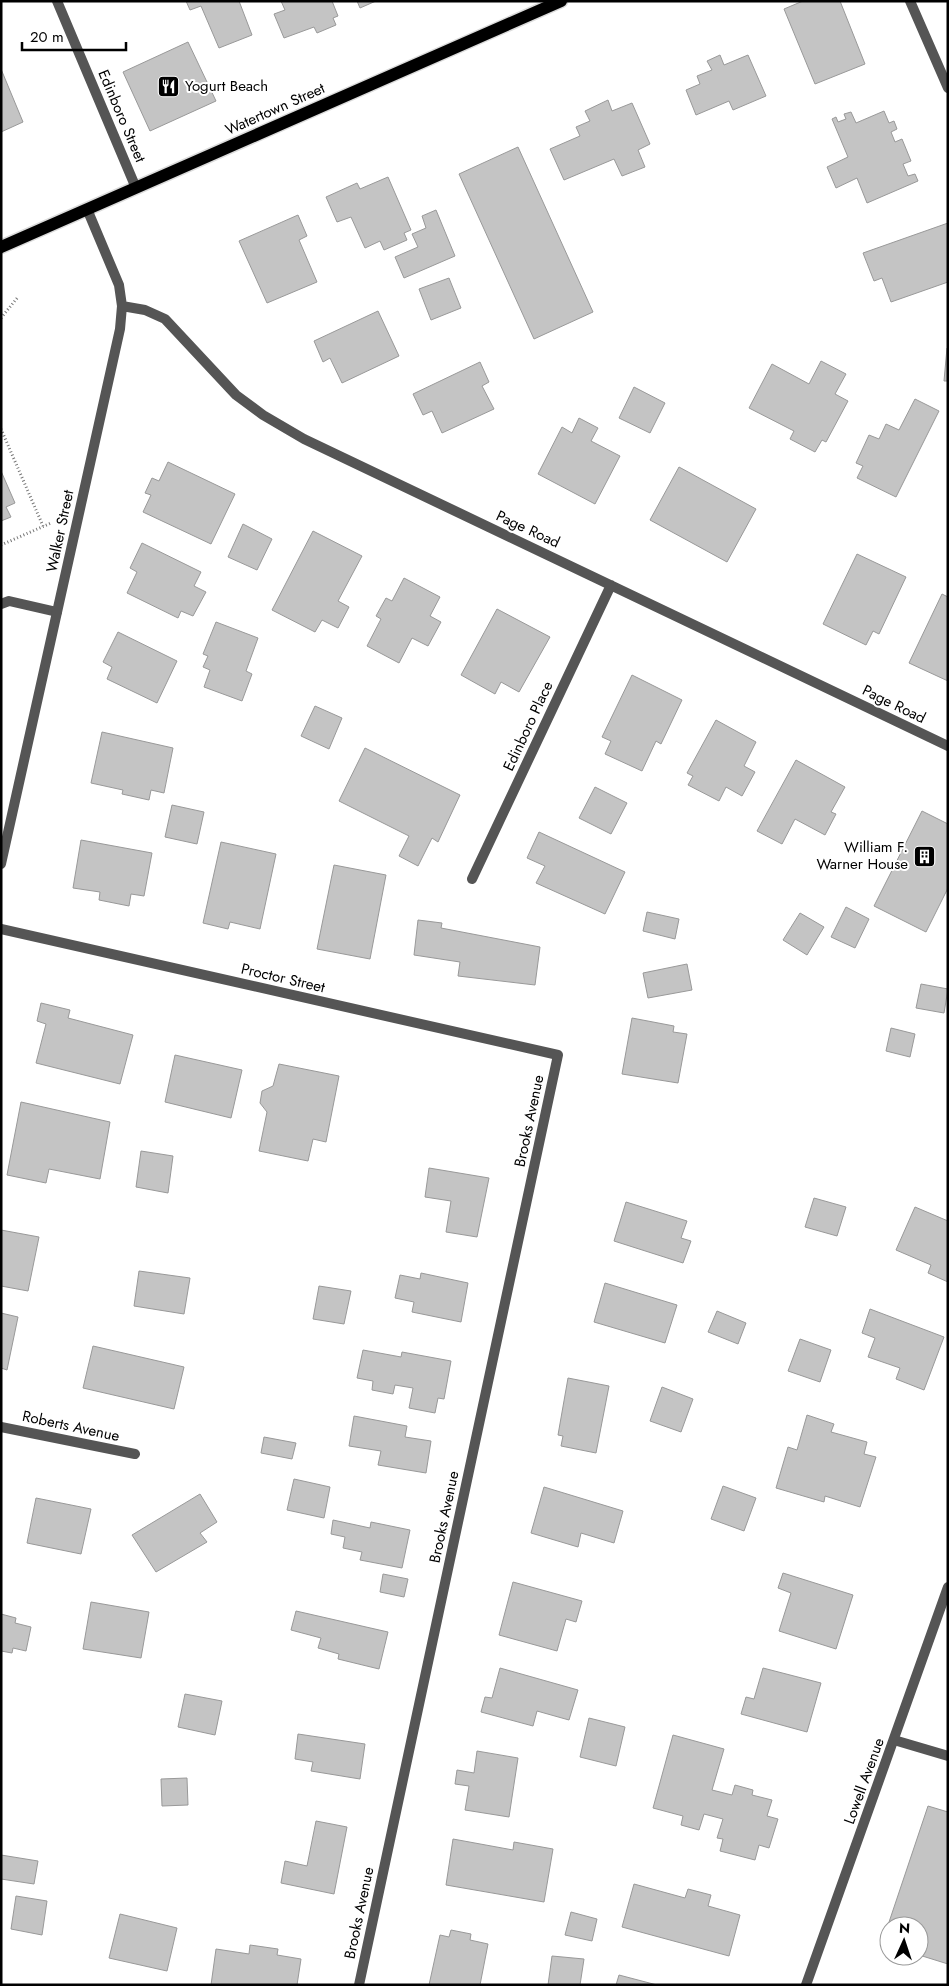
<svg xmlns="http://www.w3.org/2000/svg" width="949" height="1986" viewBox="0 0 949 1986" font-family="Jost,sans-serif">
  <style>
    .building { fill: #c4c4c4; stroke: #999 }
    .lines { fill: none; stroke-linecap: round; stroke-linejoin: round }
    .primary-casing { stroke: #dbdbdb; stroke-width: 15 }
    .path { stroke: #777; stroke-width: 3; stroke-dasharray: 1 2.5; stroke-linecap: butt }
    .service { stroke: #555; stroke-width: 10 }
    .minor { stroke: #555; stroke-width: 10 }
    .tertiary { stroke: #555; stroke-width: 10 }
    .primary { stroke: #000; stroke-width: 12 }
    .labels { text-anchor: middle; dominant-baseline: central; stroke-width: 4; stroke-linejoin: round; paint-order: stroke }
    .poi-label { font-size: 15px; fill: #000; stroke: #fff; text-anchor: start }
    .street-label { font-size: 15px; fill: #000; stroke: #fff }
  </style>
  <rect width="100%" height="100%" fill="#fff"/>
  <path class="building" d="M186,1H239L252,35L219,48L201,6L190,10Z
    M281,1H332L338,16L333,18L336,25L317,33L314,27L284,38L274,14L285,10Z
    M357,1H376L360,8Z
    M803,1H840L865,64L815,84L784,9Z
    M188,42L216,101L150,131L123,72Z
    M720,55L724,65L748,55L766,96L733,110L729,101L696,115L686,90L700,84L697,76L712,70L707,61Z
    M1,69L23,122L1,132Z
    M608,100L612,111L632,103L650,144L638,150L645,167L622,176L614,159L564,180L550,149L580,136L576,127L590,121L585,111Z
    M884,111L889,123L894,121L897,129L891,132L895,142L902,139L911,161L903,164L908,176L915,174L918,181L867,203L857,178L836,188L827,167L848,157L832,119L836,117L838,122L846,119L844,114L851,112L856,123Z
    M518,147L593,312L534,339L459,174Z
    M388,177L411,230L404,233L407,240L384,250L380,241L365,248L351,217L337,222L326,197L357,183L360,189Z
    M436,210L455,256L404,278L395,257L418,247L412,234L426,228L422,216Z
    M298,215L307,236L299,240L317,282L267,303L239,241Z
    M948,223V282L891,302L882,278L874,281L863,253Z
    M449,278L461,308L431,320L419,289Z
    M378,311L399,356L342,383L330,358L323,362L314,341Z
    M947,348H948V381H944Z
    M821,361L846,374L835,394L848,401L826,442L822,440L815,452L790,439L794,431L749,408L772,364L809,384Z
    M480,362L489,382L482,386L494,409L442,433L432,411L423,415L413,394Z
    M634,387L665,403L650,433L619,418Z
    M915,399L939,411L896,497L857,478L863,466L856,463L869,435L879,439L886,424L899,430Z
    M579,418L598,428L591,441L620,456L595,504L538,474L562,427L572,433Z
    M168,462L235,494L211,544L143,512L151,495L145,493L152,478L159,481Z
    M679,467L756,509L727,562L650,520Z
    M1,471L15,503L6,507L11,517L1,521Z
    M243,524L272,539L257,570L228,557Z
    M313,531L362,556L338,601L349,607L338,628L322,620L315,632L272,610Z
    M142,543L201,572L194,586L206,592L193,616L181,611L178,618L127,593L137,572L130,568Z
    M857,554L906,577L879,634L873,631L866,645L823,624Z
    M404,578L440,597L430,616L441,622L428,646L412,638L399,663L367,646L381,619L376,616L386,598L392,601Z
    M942,594L948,597V681L909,663Z
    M497,609L550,637L519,692L501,682L495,694L461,675Z
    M216,622L258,638L246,671L252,674L242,701L204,687L210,670L203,667L208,656L203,654Z
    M118,632L177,661L157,703L107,679L112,667L103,662Z
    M632,675L682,700L661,744L656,741L642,771L605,754L611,741L602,737Z
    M315,706L342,718L329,749L301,736Z
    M716,720L756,742L744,766L755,772L742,796L726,787L719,801L688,785L693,776L687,773Z
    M102,732L173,748L164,793L151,790L149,800L122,794L123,790L91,783Z
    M365,748L460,795L438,842L432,838L418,866L399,856L409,836L339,801Z
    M796,760L845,787L831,812L836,814L825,835L795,819L782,844L757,831Z
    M595,787L627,803L611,834L579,818Z
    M172,805L204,812L197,844L165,837Z
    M922,811L948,824V888L926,932L874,906Z
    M539,832L625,872L605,914L536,883L545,866L527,858Z
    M81,840L152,853L144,896L131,894L129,906L99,900L100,892L73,888Z
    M221,842L276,854L260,929L230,922L228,929L203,923Z
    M334,865L386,875L370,959L317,949Z
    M846,907L869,919L855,948L831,937Z
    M647,912L679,919L675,939L643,931Z
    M800,913L824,927L807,955L783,940Z
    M418,920L442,923L441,928L540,947L535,985L458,976L460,962L414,955Z
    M687,964L692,990L648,998L643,973Z
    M921,984L948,989L944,1013L916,1008Z
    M41,1003L70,1010L68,1018L133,1035L120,1084L36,1063L46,1024L37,1021Z
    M632,1018L674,1026L673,1032L687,1034L678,1083L622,1074Z
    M891,1028L915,1034L910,1057L886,1051Z
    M175,1055L242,1070L231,1118L165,1102Z
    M279,1064L339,1076L326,1142L313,1139L308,1161L259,1151L267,1112L260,1103L262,1091L273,1086Z
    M21,1102L110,1122L100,1179L49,1169L46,1183L7,1175Z
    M141,1151L173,1156L168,1193L136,1187Z
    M429,1168L489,1178L477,1237L446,1232L451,1201L425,1197Z
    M814,1198L846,1207L837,1236L805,1227Z
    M626,1202L687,1221L681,1238L691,1241L683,1263L614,1241Z
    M915,1207L948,1221V1282L928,1273L931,1265L896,1250Z
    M1,1230L39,1237L28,1291L1,1286Z
    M139,1271L190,1278L184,1314L134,1306Z
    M421,1273L468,1283L461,1322L412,1312L414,1302L395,1298L400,1275L420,1279Z
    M605,1283L677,1305L665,1343L594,1322Z
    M319,1286L351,1291L344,1324L313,1319Z
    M870,1309L944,1337L924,1390L896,1379L900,1368L868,1357L875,1338L862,1333Z
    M717,1311L746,1323L738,1344L708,1332Z
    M1,1313L18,1317L7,1370L1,1368Z
    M800,1339L831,1350L820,1382L788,1371Z
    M93,1346L184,1367L174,1409L83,1388Z
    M363,1350L401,1357L402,1352L451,1361L444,1399L438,1398L435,1413L409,1408L413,1388L395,1385L393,1394L372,1390L373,1381L357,1378Z
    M568,1378L609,1386L596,1453L561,1446L563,1436L558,1435Z
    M662,1387L693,1399L681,1432L650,1421Z
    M807,1415L834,1424L831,1432L867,1442L864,1454L876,1457L860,1507L825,1496L824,1502L776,1488L788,1447L797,1450Z
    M354,1416L407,1426L405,1437L431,1441L426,1473L378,1465L381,1451L349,1446Z
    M264,1437L296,1443L292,1459L261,1453Z
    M294,1479L330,1487L324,1518L287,1510Z
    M723,1486L756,1498L744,1531L711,1519Z
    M544,1487L623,1511L614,1543L581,1533L578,1547L531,1533Z
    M200,1494L217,1522L200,1533L207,1542L156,1572L132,1535Z
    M36,1498L91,1509L81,1554L27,1543Z
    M333,1520L370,1528L371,1522L410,1530L402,1568L360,1560L362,1552L343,1548L345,1537L331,1534Z
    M783,1573L853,1595L836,1649L779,1631L791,1593L778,1588Z
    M383,1574L408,1579L404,1597L380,1592Z
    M513,1582L582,1601L576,1622L566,1619L557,1651L499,1635Z
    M91,1602L149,1612L141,1658L83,1649Z
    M296,1611L388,1632L379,1669L338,1659L339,1654L318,1648L321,1638L291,1630Z
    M1,1614L16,1618L15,1623L31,1627L26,1651L13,1648L12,1653L1,1651Z
    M500,1668L578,1690L569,1720L537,1711L533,1726L481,1712L485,1697L492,1698Z
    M763,1668L821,1683L807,1732L741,1714L746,1697L754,1699Z
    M185,1694L222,1701L215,1735L178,1727Z
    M589,1718L625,1727L616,1766L580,1757Z
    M298,1734L365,1744L360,1779L311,1771L313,1762L295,1759Z
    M673,1735L724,1749L712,1790L732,1795L735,1785L753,1790L752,1795L772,1800L767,1816L778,1819L769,1848L759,1845L755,1860L720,1851L723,1839L717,1838L723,1819L704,1814L699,1830L681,1825L683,1816L653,1808Z
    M477,1751L518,1758L509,1817L465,1810L469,1786L455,1784L457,1770L474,1773Z
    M187,1778L188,1805L162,1806L161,1779Z
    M928,1806L948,1812V1964L919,1955V1926H889V1945L882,1943Z
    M316,1821L347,1827L334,1894L281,1883L285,1861L307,1866Z
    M453,1839L513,1850L514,1842L553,1849L544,1902L446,1885Z
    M1,1855L38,1861L34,1884L1,1879Z
    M634,1884L685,1898L688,1889L711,1895L708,1906L740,1915L729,1956L622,1927Z
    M16,1896L47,1901L42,1935L11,1929Z
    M571,1912L597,1919L592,1941L565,1935Z
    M120,1914L177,1928L167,1971L109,1958Z
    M451,1930L471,1934L470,1940L488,1944L480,1985H429L440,1935L449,1937Z
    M250,1945L278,1949L277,1955L301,1959L297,1985H211L216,1949L249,1954Z
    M552,1956L584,1959L580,1985H548Z
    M619,1975L657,1985H616Z"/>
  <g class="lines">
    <defs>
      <path id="primary" d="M1,247L561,1"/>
    </defs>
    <use href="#primary" class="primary-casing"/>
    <path class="path" d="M1,318L18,297
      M1,429L43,526
      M1,545L51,523"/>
    <path class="service" d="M1,604L9,601L57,612
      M894,1740L948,1756"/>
    <path class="minor" d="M57,1L136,188
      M910,1L948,88
      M122,306L145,310L165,319L236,395L263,415L304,439L948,746
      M1,864L120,329L122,306L119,285L87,209
      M472,879L611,585
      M1,929L558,1055L359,1985
      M1,1427L135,1454"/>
    <path class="tertiary" d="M806,1985L948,1587"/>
    <use href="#primary" class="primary"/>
  </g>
  <defs>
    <symbol id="restaurant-square" viewBox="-11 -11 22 22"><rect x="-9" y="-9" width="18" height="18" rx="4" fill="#000" stroke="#fff"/><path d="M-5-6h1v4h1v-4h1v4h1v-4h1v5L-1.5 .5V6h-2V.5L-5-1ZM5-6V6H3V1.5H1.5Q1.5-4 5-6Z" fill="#fff"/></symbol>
    <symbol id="building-square" viewBox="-11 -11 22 22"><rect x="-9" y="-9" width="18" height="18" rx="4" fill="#000" stroke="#fff"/><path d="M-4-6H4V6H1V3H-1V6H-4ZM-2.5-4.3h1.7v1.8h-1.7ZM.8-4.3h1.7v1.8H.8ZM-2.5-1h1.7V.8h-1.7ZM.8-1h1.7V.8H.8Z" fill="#fff"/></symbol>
  </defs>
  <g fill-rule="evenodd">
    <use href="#restaurant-square" x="156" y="74" width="25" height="25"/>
    <use href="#building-square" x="912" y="844" width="25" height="25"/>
  </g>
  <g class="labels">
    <g class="poi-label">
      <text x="185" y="86">Yogurt Beach</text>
      <text x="908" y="847" text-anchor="end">William F.<tspan x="908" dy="17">Warner House</tspan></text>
    </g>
    <g class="street-label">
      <text transform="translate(275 109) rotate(-24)">Watertown Street</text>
      <text transform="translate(122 116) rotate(67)">Edinboro Street</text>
      <text transform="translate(528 529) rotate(25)">Page Road</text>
      <text transform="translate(60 531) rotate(-78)">Walker Street</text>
      <text transform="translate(894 704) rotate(26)">Page Road</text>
      <text transform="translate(528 726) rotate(-65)">Edinboro Place</text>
      <text transform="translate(283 978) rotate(13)">Proctor Street</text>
      <text transform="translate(529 1121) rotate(-78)">Brooks Avenue</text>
      <text transform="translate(71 1426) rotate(12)">Roberts Avenue</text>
      <text transform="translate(444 1517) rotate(-78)">Brooks Avenue</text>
      <text transform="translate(864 1781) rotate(-70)">Lowell Avenue</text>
      <text transform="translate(359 1913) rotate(-78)">Brooks Avenue</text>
    </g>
  </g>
  <rect width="949" height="1986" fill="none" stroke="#000000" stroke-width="5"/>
  <g transform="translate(904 1941) rotate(3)"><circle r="24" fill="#ffffff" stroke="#999999"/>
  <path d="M0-4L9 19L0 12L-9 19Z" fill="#000000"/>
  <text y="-8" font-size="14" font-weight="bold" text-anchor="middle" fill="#000000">N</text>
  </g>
  <path d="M22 42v8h104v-8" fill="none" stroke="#000000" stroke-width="2.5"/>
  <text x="30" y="42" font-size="15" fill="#000000" stroke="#ffffff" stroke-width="4" paint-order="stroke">20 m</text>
</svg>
